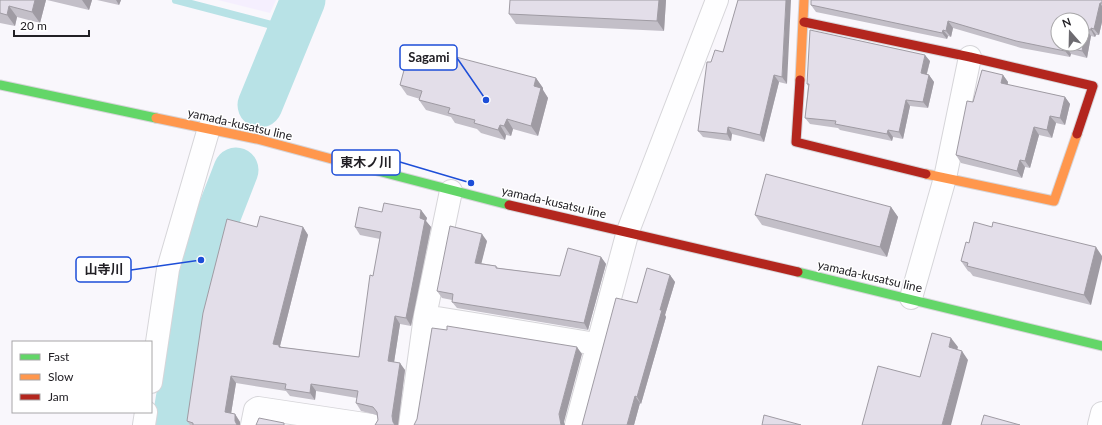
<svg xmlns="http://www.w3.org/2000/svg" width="1102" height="425" viewBox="0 0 1102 425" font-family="Lato,'Noto Sans JP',sans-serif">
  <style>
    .built { fill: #f5effe }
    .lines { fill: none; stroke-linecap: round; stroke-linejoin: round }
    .stream { stroke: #b8e2e6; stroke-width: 8 }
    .river { stroke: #b8e2e6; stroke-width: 45 }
    .street-casing { stroke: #d6d5d9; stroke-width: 24 }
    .fast-casing { stroke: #d6d5d9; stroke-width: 11 }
    .slow-casing { stroke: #d6d5d9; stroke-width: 11 }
    .jam-casing { stroke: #d6d5d9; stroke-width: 11 }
    .street { stroke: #fefeff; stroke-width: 22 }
    .fast { stroke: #63d668; stroke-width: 9 }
    .slow { stroke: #ff974d; stroke-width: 9 }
    .jam { stroke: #b3261e; stroke-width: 9 }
    .wall { fill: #c3bfc8 }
    .shaded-wall { fill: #9f9ba3 }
    .building { fill: #e3dee9; stroke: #9f9ba3; fill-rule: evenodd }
    .labels { text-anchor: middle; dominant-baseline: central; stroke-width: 3; stroke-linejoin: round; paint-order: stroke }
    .street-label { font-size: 12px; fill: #222025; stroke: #fff }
    .leader { fill: none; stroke: #1d4ed8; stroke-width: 1.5 }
    .callout-dot { fill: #1d4ed8; stroke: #fff; stroke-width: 1.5 }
    .callout { fill: #fff; stroke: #1d4ed8; stroke-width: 1.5 }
    .callout-label { font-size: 13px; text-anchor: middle; font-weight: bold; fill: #222025 }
  </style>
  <rect width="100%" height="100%" fill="#f9f7fc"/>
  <path class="built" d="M218,0H276L270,13Z"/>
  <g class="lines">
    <path class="stream" d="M176,0L291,30"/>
    <path class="river" d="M260,105L303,0
      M174,425L201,260L236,170"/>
    <defs>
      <path id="street" d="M911,298L945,178L970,57
        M425,316L596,344
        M151,382L168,269L209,128
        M144,425L146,412
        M252,425L255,410L258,408L371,425
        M410,425L425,316L451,191
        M576,425L628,231L717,0
        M1099,425L1102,413"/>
      <path id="fast" d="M0,85L156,118
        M343,162L509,205
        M798,272L1102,346"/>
      <path id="slow" d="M800,80L804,0
        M156,118L257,139L343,162
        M926,174L1054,201L1077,134"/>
      <path id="jam" d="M804,22L970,57L1093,86L1077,134
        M800,80L796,142L926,174
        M509,205L798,272"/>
    </defs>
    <use href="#street" class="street-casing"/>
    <use href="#fast" class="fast-casing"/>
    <use href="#slow" class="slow-casing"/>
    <use href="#jam" class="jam-casing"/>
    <use href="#street" class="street"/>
    <use href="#fast" class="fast"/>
    <use href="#slow" class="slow"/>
    <use href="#jam" class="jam"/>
  </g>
  <path class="wall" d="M0,0H46L40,23L17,17L15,26L0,23Z
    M47,0H92L89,10Z
    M97,0H121L119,5Z
    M666,0L664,31L516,24L509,14Z
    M738,0L787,84L779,82L764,142L732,134L731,141L703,137L698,131L711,62L723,52Z
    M1102,0V22L1099,35H1096L1095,37L1091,36L1087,58L1071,54L1070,57L1021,48L953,28L951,37L948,36L947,39L816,12L811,5Z
    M414,61L536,78L543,88V90L548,98L538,136L513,129L511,136L506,135L505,140L481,133L477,129L455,123L451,117L426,110L419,100L420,99L407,95L400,85Z
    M930,61L927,74L929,75L934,82L928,108L910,106L903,139L893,137L892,141L840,130L838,128L810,124L805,118L808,86L807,84Z
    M1003,75L1008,82V85L1065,97L1070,104L1065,125L1056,123L1052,138L1039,135L1030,168L1025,167L1022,178L961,163L956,155L973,102Z
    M891,207L898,217L887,257L762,225L755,215Z
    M421,210L427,218L426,221L431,227L411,326L400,324L394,362L405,370L398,425H375L378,420L377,415L361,411L356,403L357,398L316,391L315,400L290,396L286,391L236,383L231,414H235L240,422V425H190L187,421L257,227H303L308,235L280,346L281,347L359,357L380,239L360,235L355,227L382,212Z
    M992,227L1096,247L1091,305L973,276L970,272L968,271L961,261L969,243Z
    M487,241L481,263L496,266L498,268L560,276L601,257L606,264L588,330L457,308L452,302V300L442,298L437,291Z
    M670,275L675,282L665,315L666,317L641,404L640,403L634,425H582Z"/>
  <path class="shaded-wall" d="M35,0H46L40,23L32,12Z
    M82,0H92L89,10Z
    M116,0H121L119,5Z
    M659,0H666L664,31L657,21Z
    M786,0H791L787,84L782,77Z
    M1100,3L1102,6V22L1099,35L1094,29Z
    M9,6L17,17L15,26L7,15Z
    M948,21L953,28L951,37L946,31Z
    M1091,28L1096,35L1095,37L1091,30Z
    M1086,29L1091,36L1087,58L1082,51Z
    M943,30L948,36L947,39L942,33Z
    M1066,47L1071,54L1070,57L1065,51Z
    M925,55L930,61L925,80L921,73Z
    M774,75L779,82L764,142L760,135Z
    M929,75L934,82L928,108L923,102Z
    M1003,75L1008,82L1006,91L1001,83Z
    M536,78L543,88V90L548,98L538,136L531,126L534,86Z
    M1065,97L1070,104L1065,125L1060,118Z
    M906,100L910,106L903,139L899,132Z
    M1050,116L1056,123L1052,138L1047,130Z
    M507,119L513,129L511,136L504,126Z
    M500,125L506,135L505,140L498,130Z
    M728,127L732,134L731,141L727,134Z
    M1034,127L1039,135L1030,168L1025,161Z
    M888,130L893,137L892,141L887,134Z
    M1020,160L1025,167L1022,178L1017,171Z
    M891,207L898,217L887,257L880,247Z
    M421,210L427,218L426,221L431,227L411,326L406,318Z
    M303,227L308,235L280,346L285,353L273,344Z
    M482,234L487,241L480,269L475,263Z
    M1096,247L1102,256V259L1091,305L1084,295Z
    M601,257L606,264L588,330L584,323Z
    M670,275L675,282L665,315L666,317L641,404L637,397L660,310Z
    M395,316L400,324L393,369L388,361Z
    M951,338L958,347L955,357L949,347Z
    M577,347L582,354L564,422L565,425H561L559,414Z
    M962,351L968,360L951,425H942Z
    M400,363L405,370L398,425H395L393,422L392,416Z
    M231,376L236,383L230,420L225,412Z
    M311,384L316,391L315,400L310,393Z
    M635,396L640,403L634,425H627Z
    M235,414L240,422V425H237L235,421Z"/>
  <path class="building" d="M0,0H35L32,12L9,6L7,15L0,13Z
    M510,0H659L657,21L509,14Z
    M738,0H786L782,77L774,75L760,135L728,127L727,134L698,131L707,62H711L715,50L723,52Z
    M811,0H1102V3H1100L1094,29L1091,28V30L1086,29L1082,51L1066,47L1065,51L1016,41L948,21L946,31L943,30L942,33L811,5ZM1058,20H1082V44H1058Z
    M810,30L925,55L921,73L929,75L923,102L906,100L899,132L888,130L887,134L835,124L836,121L805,118L809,84H807Z
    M418,47L536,78L534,86L541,88L531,126L507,119L504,126L500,125L498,130L474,123L475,120L448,113L450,108L419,100L422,91L400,85L407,59L414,61Z
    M982,70L1003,75L1001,83L1065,97L1060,118L1050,116L1047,130L1034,127L1025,161L1020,160L1017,171L956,155L967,101L973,102Z
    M766,174L891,207L880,247L755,215Z
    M384,203L421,210L420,218L425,220L406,318L395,316L388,361L400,363L392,416L393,422L395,425H375L378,420L377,412L373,407L356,403L358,391L311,384L310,393L285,389L286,384L231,376L225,412L235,414V421L237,425H193V423L187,421L203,313L227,219L257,227L260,216L303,227L273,344L279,345V347L359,357L370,275L373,276L381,232L355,227L359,207L382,212Z
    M974,222L992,227L993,222L1096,247L1084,295L967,266L968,263L961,261L966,242L969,243Z
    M450,226L482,234L475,263L496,266V268L560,276L568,248L601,257L584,323L452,302L453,294L437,291Z
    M647,268L670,275L660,310H662L637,397L635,396L627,425H582L616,298L637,303Z
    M447,326L577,347L559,414L561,425H414L417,419L432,328L447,330Z
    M932,333L951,338L949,347L962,351L942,425H862L878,366L920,377Z
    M764,415L801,425H762Z
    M984,415L1020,425H981Z
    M259,418L284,423V425H256Z"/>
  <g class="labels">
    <g class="street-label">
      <text transform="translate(240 124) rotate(13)">yamada-kusatsu line</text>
      <text transform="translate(554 202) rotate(13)">yamada-kusatsu line</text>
      <text transform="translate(870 276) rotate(13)">yamada-kusatsu line</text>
    </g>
  </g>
  <path class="leader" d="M486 100L457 58M471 183L400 162M201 260L131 270"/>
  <g class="callout-dot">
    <circle cx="486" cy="100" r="4"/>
    <circle cx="471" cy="183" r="4"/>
    <circle cx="201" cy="260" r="4"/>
  </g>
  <g class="callout">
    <rect x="400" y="45" width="57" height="25" rx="4"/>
    <rect x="332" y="150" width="68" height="25" rx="4"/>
    <rect x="76" y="257" width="55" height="25" rx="4"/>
  </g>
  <g class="callout-label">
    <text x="429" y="62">Sagami</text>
    <text x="366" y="167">東木ノ川</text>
    <text x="104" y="274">山寺川</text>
  </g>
  <rect x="12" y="341" width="140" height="72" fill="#ffffff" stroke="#a7a6a8"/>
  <rect x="20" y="354" width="20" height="6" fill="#63d668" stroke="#a7a6a8"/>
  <text x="48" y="361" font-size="12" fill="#222025">Fast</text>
  <rect x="20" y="374" width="20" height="6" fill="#ff974d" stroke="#a7a6a8"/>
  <text x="48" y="381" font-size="12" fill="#222025">Slow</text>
  <rect x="20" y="394" width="20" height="6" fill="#b3261e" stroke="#a7a6a8"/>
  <text x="48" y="401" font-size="12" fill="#222025">Jam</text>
  <g transform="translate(1070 32) rotate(340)"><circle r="19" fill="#ffffff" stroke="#a7a6a8"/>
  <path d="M0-3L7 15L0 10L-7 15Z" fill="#6d6b70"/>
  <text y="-6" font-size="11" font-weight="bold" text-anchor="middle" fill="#222025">N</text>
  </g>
  <path d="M14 30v6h75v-6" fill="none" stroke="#222025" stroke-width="2"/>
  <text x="20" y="30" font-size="12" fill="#222025" stroke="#ffffff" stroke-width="3" paint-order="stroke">20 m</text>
</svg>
